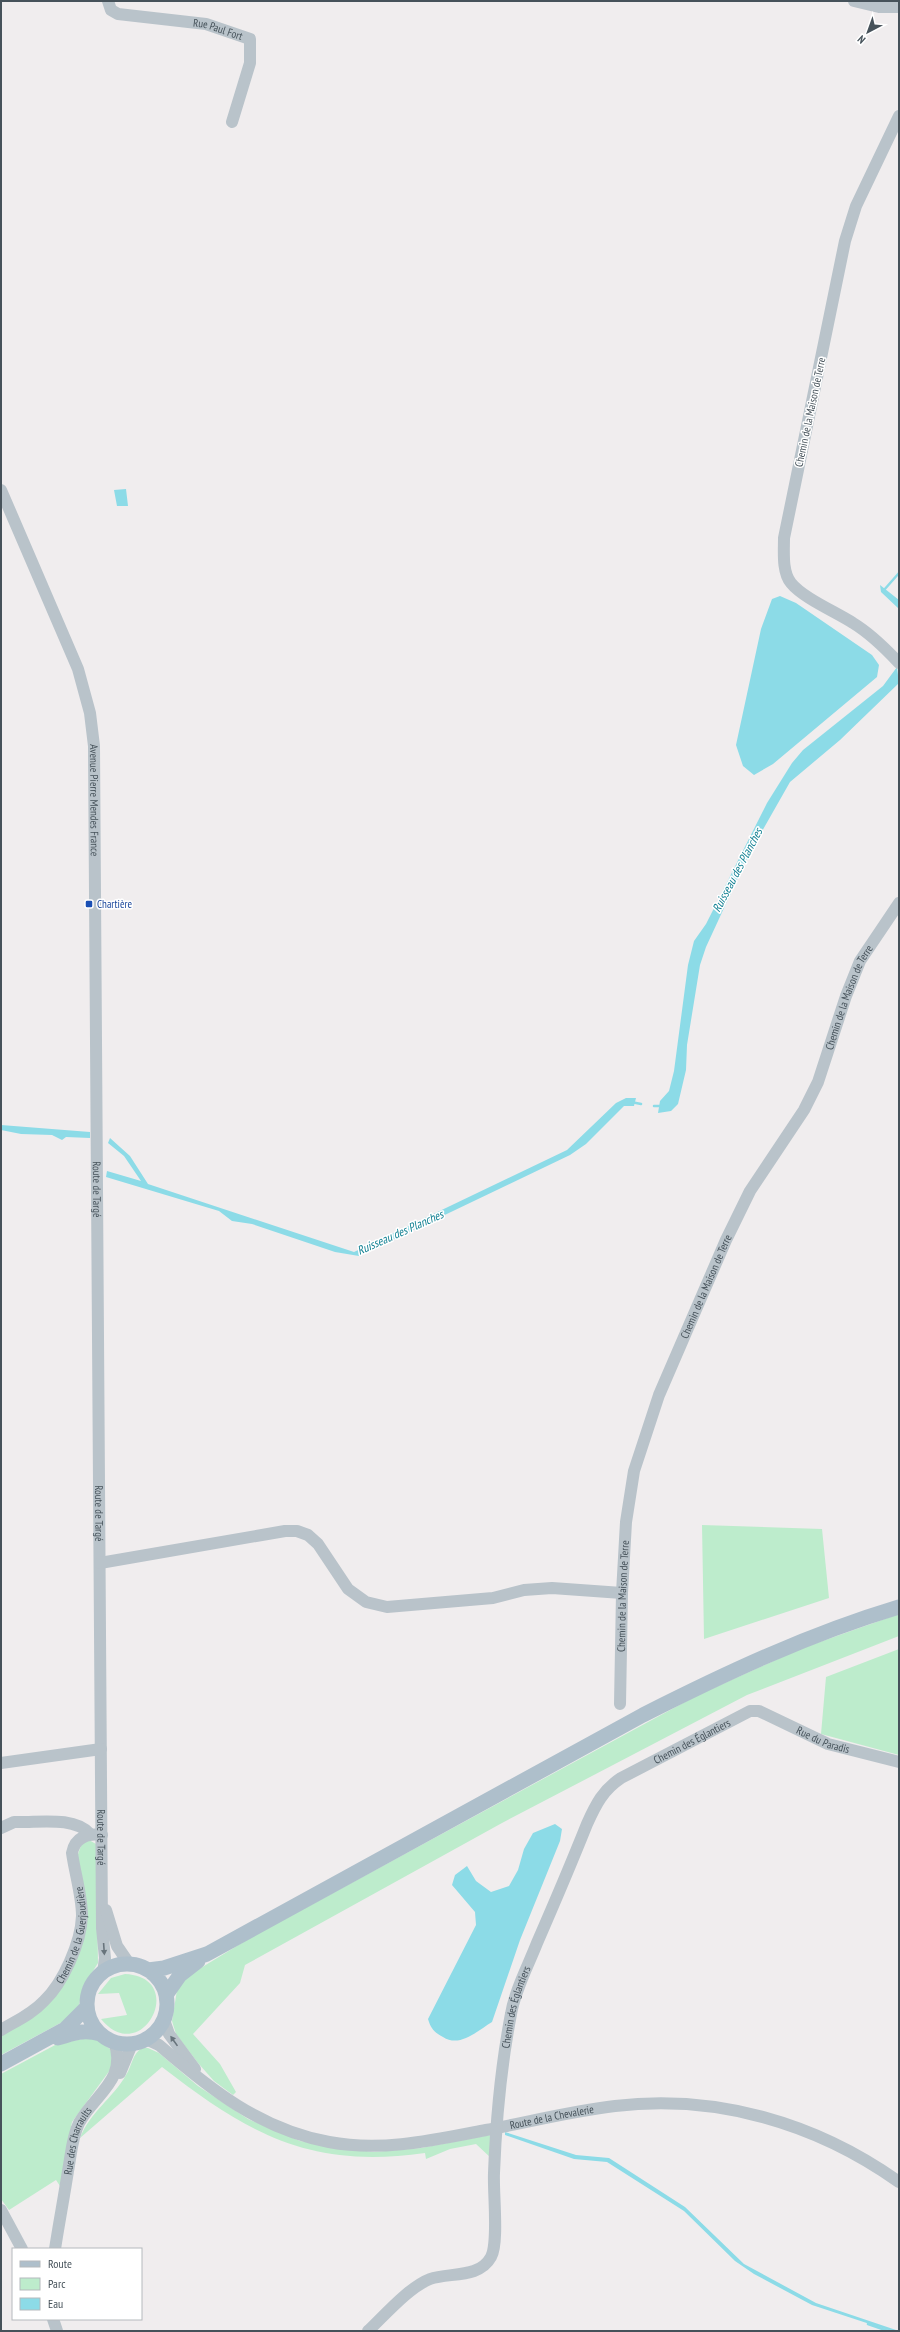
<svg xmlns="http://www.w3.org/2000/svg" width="900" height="2332" viewBox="0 0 900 2332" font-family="'PT Sans Narrow',sans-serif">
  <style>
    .green { fill: #bdeccc }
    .water { fill: #8cdbe7 }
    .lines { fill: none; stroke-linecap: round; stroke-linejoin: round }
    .stream { stroke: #8cdbe7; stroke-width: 2.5 }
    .minor { stroke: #b9c3ca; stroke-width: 12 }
    .major { stroke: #aebfcb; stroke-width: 15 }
    .oneway { fill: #68747c }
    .transit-dot { fill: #1a4fb4; stroke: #fff; stroke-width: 1.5 }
    .labels { text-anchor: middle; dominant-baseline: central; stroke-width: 3; stroke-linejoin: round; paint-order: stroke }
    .street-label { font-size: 11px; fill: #46525a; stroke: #fff }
    .transit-label { font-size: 11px; fill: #164399; stroke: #fff; text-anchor: start }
    .water-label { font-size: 12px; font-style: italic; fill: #128193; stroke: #fff }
  </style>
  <rect width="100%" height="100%" fill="#f0edee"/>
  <path class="green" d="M702,1525L822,1529L829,1598L704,1639Z
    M899,1614V1636L747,1695L502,1823L245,1965L240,1983L193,2034L220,2064L236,2092L233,2095L214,2081L198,2063L176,2034L172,2021L177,1990L186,1977L250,1938L696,1696L800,1649Z
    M899,1649V1755L821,1734L826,1677Z
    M89,1840L96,1844L98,1963L83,1987L79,2005L66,2020L1,2055V2035L36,2015L80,1949L78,1854L82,1843Z
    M125,1974C189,1977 142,2069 101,2019L127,2015L119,1993L98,1994L111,1978Z
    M93,2037L110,2049L114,2056L110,2070L72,2122L60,2186L56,2180L9,2210L1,2199V2074L57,2044Z
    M142,2048H148L159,2053L198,2086L248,2119L300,2141L373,2152L421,2148L490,2135L492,2140L491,2158L476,2144L450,2149L426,2159L425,2153C310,2169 250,2135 162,2067L80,2138C90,2112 113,2098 126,2075C132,2066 132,2054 142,2048Z"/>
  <path class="water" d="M126,489L128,506H117L114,490Z
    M880,585L899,600V609L881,592Z
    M780,596L796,603L872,655L879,665L877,677L773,764L754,775L743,766L736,745L761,629L772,599Z
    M897,667L899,683L840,740L790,782L748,856L706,947L700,965L687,1045L686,1070L678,1104L671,1111L658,1113L660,1101L669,1091L674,1071L688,965L694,941L706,924L767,803L792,763L803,750L883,686Z
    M626,1098H636L634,1106H624L586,1144L570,1155L359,1256L335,1252L252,1224L232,1221L219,1211L106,1177L107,1171L141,1181L124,1156L108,1143L110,1138L130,1156L148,1184L354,1252L567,1150L616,1103Z
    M1,1125L90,1132V1138L66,1137L62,1140L52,1135L21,1134L1,1130Z
    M555,1824L562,1829L560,1841L520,1940L492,2022C477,2031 460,2048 443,2037C434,2032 431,2029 428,2019L476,1925L475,1912L452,1885L455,1875L467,1866L476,1881L491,1892L509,1886L518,1870L524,1849L533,1833Z
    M505,2132L576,2155L609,2158L685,2207L744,2264L816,2303L899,2331H891L812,2305L754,2274L735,2261L684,2211L607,2162L574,2159L505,2135Z"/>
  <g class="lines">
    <path class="stream" d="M884,590L899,573
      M631,1102L641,1104
      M654,1106H660
      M868,2324L888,2331"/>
    <g class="minor">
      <path id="s1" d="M108,1L111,10L118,14L206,24L250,39V63L232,122"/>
      <path d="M854,1L879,7H899"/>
      <path d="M899,116L856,206L845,241L784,538C784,552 782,572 791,583C803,598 836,612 853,623C871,634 885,648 899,663"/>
      <path id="s2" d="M1,490L78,669L90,713L94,746L102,1928L105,1958L103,1973"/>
      <path d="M100,1563L285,1531H297L308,1535L318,1544L348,1589L366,1602L387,1607L493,1598L524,1590L552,1588L622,1593"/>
      <path id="s3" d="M620,1704L622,1593L626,1522L634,1471L659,1395L726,1240L750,1191L804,1110L818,1082L846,996L860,961L899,903"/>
      <path d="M1,1763L101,1749"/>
      <path d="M1,1828L14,1822H21C42,1822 75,1817 90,1834"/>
      <path d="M106,1910L117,1946L130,1965"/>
      <path d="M164,2020L169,2034L195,2069"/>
      <path id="s4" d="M1,2030C16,2021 32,2014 44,2001C63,1983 81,1943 82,1916C82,1896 75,1874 72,1853C75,1837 87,1833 102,1835"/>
      <path id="s5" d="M146,2039L159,2045C211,2090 260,2129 329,2142C382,2152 434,2140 486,2130C529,2122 572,2111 615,2106C717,2094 816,2123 899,2182"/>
      <path d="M120,2073L132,2044"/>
      <path d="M1,2210L22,2249"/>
      <path id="s6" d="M55,2249C59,2223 64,2197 68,2171C71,2155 72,2137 79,2123C95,2094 128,2079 114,2042"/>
      <path d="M53,2319L57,2331"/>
      <path id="s7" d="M368,2331C384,2316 409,2287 430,2279C449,2272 479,2279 491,2257C499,2243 493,2193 494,2173C496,2121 501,2066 511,2014C515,1990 528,1966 537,1943C554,1904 571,1864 587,1824C596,1804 603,1790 621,1778L750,1711H759L828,1744L899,1762"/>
    </g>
    <path class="major" d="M87 2004a40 40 0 1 1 80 0a40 40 0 1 1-80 0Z
      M148,1970L164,1968L207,1954L643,1715C726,1673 809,1634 899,1607
      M166,1995L180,1975L198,1961
      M58,2038C73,2033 85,2029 100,2034
      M1,2064L65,2029L87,2007"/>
  </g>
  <defs><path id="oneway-solid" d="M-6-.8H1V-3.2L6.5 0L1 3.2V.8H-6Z"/></defs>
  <g class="oneway">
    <use href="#oneway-solid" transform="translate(104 1949) rotate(86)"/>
    <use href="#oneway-solid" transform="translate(174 2041) rotate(-125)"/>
  </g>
  <rect class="transit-dot" x="85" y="900" width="8" height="8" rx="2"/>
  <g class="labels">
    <g class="street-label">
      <text stroke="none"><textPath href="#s1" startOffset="119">Rue Paul Fort</textPath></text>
      <text transform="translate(810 412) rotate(-78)">Chemin de la Maison de Terre</text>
      <text stroke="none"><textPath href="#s2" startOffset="328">Avenue Pierre Mendes France</textPath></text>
      <text stroke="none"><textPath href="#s3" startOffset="756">Chemin de la Maison de Terre</textPath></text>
      <text stroke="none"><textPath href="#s2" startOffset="717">Route de Targé</textPath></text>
      <text stroke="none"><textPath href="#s3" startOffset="432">Chemin de la Maison de Terre</textPath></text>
      <text stroke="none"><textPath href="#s2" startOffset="1041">Route de Targé</textPath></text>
      <text stroke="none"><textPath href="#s3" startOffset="108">Chemin de la Maison de Terre</textPath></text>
      <text stroke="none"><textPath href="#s7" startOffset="881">Rue du Paradis</textPath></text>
      <text stroke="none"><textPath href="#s7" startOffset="736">Chemin des Églantiers</textPath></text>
      <text stroke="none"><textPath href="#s2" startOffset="1365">Route de Targé</textPath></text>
      <text stroke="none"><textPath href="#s4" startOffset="126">Chemin de la Guerjaudière</textPath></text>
      <text stroke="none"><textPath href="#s7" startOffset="401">Chemin des Églantiers</textPath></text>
      <text stroke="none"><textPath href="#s5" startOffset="438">Route de la Chevalerie</textPath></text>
      <text stroke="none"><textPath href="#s6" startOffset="111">Rue des Charraults</textPath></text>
    </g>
    <g class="transit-label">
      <text x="97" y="904">Chartière</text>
    </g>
    <g class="water-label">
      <text transform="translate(737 870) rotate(-62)">Ruisseau des Planches</text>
      <text transform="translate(400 1232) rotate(-24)">Ruisseau des Planches</text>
    </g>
  </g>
  <rect width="900" height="2332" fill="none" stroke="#46525a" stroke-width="4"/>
  <rect x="12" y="2248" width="130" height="72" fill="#ffffff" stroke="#b5babd"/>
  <rect x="20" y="2261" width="20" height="6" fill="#aebfcb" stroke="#b5babd"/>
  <text x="48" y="2268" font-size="12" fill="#46525a">Route</text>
  <rect x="20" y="2278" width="20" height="12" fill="#bdeccc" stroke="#b5babd"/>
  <text x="48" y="2288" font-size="12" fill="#46525a">Parc</text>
  <rect x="20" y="2298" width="20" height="12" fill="#8cdbe7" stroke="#b5babd"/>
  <text x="48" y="2308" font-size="12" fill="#46525a">Eau</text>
  <g transform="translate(868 32) rotate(221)" stroke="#ffffff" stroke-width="3" paint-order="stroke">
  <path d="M0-3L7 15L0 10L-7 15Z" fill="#46525a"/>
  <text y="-6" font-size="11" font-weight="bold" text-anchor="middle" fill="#46525a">N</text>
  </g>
</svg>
